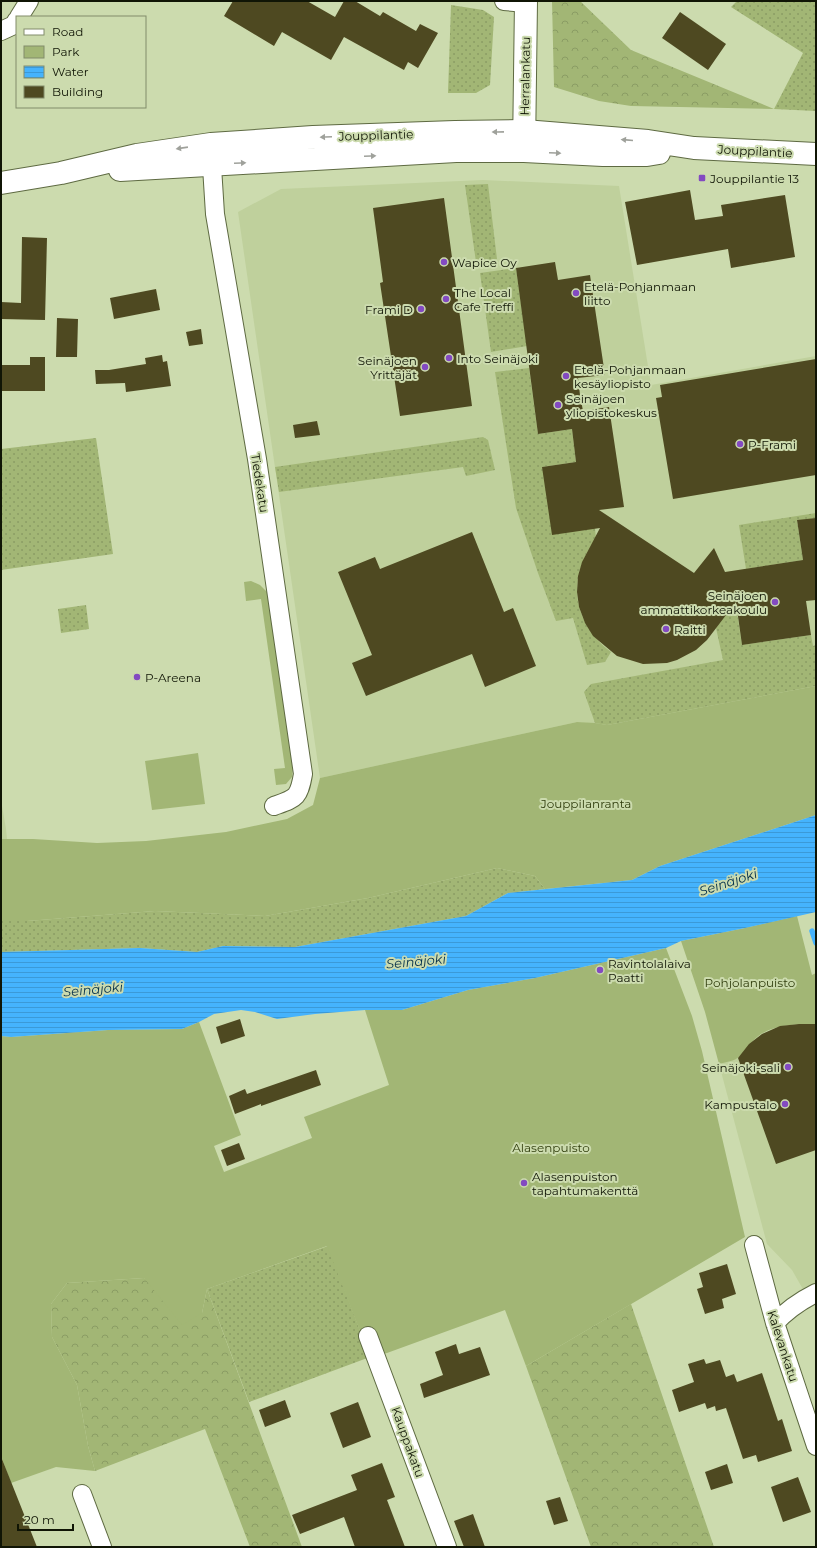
<svg xmlns="http://www.w3.org/2000/svg" width="817" height="1548" viewBox="0 0 817 1548" font-family="Montserrat,sans-serif">
  <style>
    .built { fill: #bfd09c }
    .grass { fill: url(#grass-dots) }
    .forest { fill: url(#forest-crowns) }
    .park { fill: #a2b675 }
    .water { fill: url(#water-rules) }
    .lines { fill: none; stroke-linecap: round; stroke-linejoin: round }
    .stream { stroke: #45b3fd; stroke-width: 5.5 }
    .building { fill: #4e4921 }
    .minor-casing { stroke: #5e6a42; stroke-width: 20 }
    .tertiary-casing { stroke: #5e6a42; stroke-width: 24 }
    .secondary-casing { stroke: #5e6a42; stroke-width: 24 }
    .minor { stroke: #fff; stroke-width: 18 }
    .tertiary { stroke: #fff; stroke-width: 22 }
    .secondary { stroke: #fff; stroke-width: 22 }
    .oneway { fill: #9fa19b }
    .poi-dot { fill: #834ac1; stroke: #ccdbae; stroke-width: 1.5 }
    .labels { text-anchor: middle; dominant-baseline: central; stroke-width: 4; stroke-linejoin: round; paint-order: stroke }
    .street-label { font-size: 12px; fill: #101505; stroke: #ccdbae }
    .poi-label { font-size: 12px; fill: #101505; stroke: #ccdbae; text-anchor: start }
    .park-label { font-size: 12px; fill: #313e0e; stroke: #ccdbae }
    .water-label { font-size: 13px; font-style: italic; fill: #002c49; stroke: #ccdbae }
  </style>
  <defs>
    <pattern id="grass-dots" width="8" height="8" patternUnits="userSpaceOnUse"><rect width="8" height="8" fill="#a2b675"/><path d="M2 2h.1M6 6h.1" fill="none" stroke="#8a9c64" stroke-width="1.8" stroke-linecap="round"/></pattern>
    <pattern id="forest-crowns" width="20" height="18" patternUnits="userSpaceOnUse"><rect width="20" height="18" fill="#a2b675"/><path d="M2 6a3 3 0 1 1 6 0M12 15a3 3 0 1 1 6 0" fill="none" stroke="#8a9c64"/></pattern>
    <pattern id="water-rules" width="6" height="5" patternUnits="userSpaceOnUse"><rect width="6" height="5" fill="#45b3fd"/><path d="M0 2.5h6" fill="none" stroke="#3b99d7"/></pattern>
  </defs>
  <rect width="100%" height="100%" fill="#ccdbae"/>
  <path class="built" d="M483,180L619,186L651,385L816,356V686L607,725L577,722L320,778L238,212L281,189Z
    M1,800L6,829L7,839H1Z
    M799,1024H816V1301L804,1291L792,1270L767,1244L719,1064L738,1058L749,1044L762,1034L780,1027Z"/>
  <path class="grass" d="M737,1H816V111L774,109L803,53L731,7Z
    M451,5L483,10L494,17L490,85L476,93H448Z
    M488,184L497,259L476,262L465,185Z
    M516,268L527,346L491,352L480,273Z
    M529,368L538,434L572,429L576,462L542,467L595,528L596,539C566,578 572,622 611,652L605,662L587,665L573,618L556,621L538,573L516,508L495,372Z
    M483,437L488,440L495,470L466,476L463,467L279,492L275,467Z
    M96,438L113,554L1,570V449Z
    M816,513V518L797,521L803,560L746,569L739,525Z
    M730,602L731,614L737,613L742,645L811,635L813,646L816,645V686L607,725L595,723L584,692L591,684L723,660L716,628Z
    M86,605L89,629L61,633L58,609Z
    M497,868L535,876L545,889L508,893L466,916L295,947L223,946L197,952L140,948L1,952V921H27L155,911L265,916L368,898Z
    M328,1246L370,1357L249,1402L207,1289Z"/>
  <path class="forest" d="M552,1H580L631,50L774,109L631,106L599,101L554,87Z
    M144,1278L202,1313L207,1289L302,1547H250L205,1429L95,1471L88,1446L77,1385L52,1337L51,1304L67,1283Z
    M631,1304L714,1547H591L526,1366Z"/>
  <path class="park" d="M251,581L260,585L268,593L293,764L292,777L286,784L276,785L274,769L285,768L261,599L246,601L244,582Z
    M816,686V815L660,866L632,880L545,889L535,876L497,868L368,898L265,916L155,911L27,921H1V839H33L97,843L146,841L226,832L287,819L313,805L320,778L577,722L595,723L607,725Z
    M198,753L205,804L152,810L145,761Z
    M797,916L812,975L816,973V1024C797,1024 778,1024 761,1034C752,1040 747,1049 739,1057C735,1061 725,1062 719,1064L705,1012L681,941L745,928Z
    M666,948L692,1016L702,1051L745,1237L526,1366L505,1310L387,1353L370,1357L327,1246L207,1289L202,1313L182,1325L144,1278L67,1283L51,1304L52,1337L77,1385L88,1446L95,1471L56,1467L11,1483L1,1456V1036L11,1037L108,1030L182,1029L199,1022L241,1135L214,1146L224,1172L312,1138L304,1117L389,1085L365,1010H402L468,990L535,978Z"/>
  <path class="water" d="M816,815V912L745,928L681,941L666,948L535,978L468,990L402,1010H365L315,1014L277,1019L255,1012L241,1010L214,1014L199,1022L182,1029L108,1030L11,1037L1,1036V952L140,948L197,952L223,946L295,947L466,916L508,893L632,880L660,866Z"/>
  <g class="lines">
    <path class="stream" d="M812,931L816,943"/>
  </g>
  <path class="building" d="M233,1H307L335,17L344,1H355L380,16L383,12L416,31L420,24L438,33L418,68L408,62L404,70L344,37L331,60L282,32L274,46L224,16Z
    M680,12L726,44L708,70L662,38Z
    M690,190L695,220L723,216L721,205L785,195L795,257L731,268L728,249L637,265L625,202Z
    M444,198L472,406L400,416L380,283L383,282L373,208Z
    M22,237L47,238L45,320L1,319V302L21,303Z
    M555,262L558,280L590,275L605,375L578,378L580,395L583,411L609,407L624,507L599,510L694,573L714,548L725,572L803,560L797,520L816,518V600L806,601L811,635L742,645L736,602L707,640L696,650L677,660L667,663L643,664L617,656L593,636L585,623L579,607L577,592L578,576L582,562L600,528L552,535L542,467L576,462L572,429L538,434L516,268Z
    M156,289L160,310L114,319L110,298Z
    M57,318L78,319L77,357H56Z
    M201,329L203,344L189,346L186,332Z
    M162,355L163,362L167,361L171,386L126,392L125,383L96,384L95,370H109L146,364L145,358Z
    M30,357H45V391H1V365H30Z
    M816,359V475L673,499L656,398L662,397L660,385Z
    M317,421L320,435L295,438L293,425Z
    M472,532L504,612L513,608L536,666L485,687L472,654L366,696L352,663L372,655L338,572L375,557L380,569Z
    M240,1019L245,1036L221,1044L216,1027Z
    M799,1024H816V1150L776,1164L738,1058L749,1044L762,1034L780,1026Z
    M316,1070L321,1085L261,1106V1104L235,1114L229,1096L245,1089L247,1094Z
    M239,1143L245,1159L227,1166L221,1150Z
    M727,1264L736,1294L722,1299L724,1308L705,1314L697,1289L703,1287L699,1273Z
    M456,1344L459,1354L480,1347L490,1375L424,1398L420,1384L443,1375L435,1352Z
    M704,1359L706,1364L720,1360L726,1377L734,1374L737,1382L762,1373L778,1421L782,1419L792,1451L758,1462L756,1455L743,1459L726,1408L716,1411L715,1406L707,1409L705,1403L679,1412L672,1390L694,1382L688,1364Z
    M285,1400L291,1417L265,1427L259,1410Z
    M358,1402L371,1437L343,1448L330,1413Z
    M1,1459H2L37,1547H1Z
    M382,1463L395,1497L387,1500L405,1547H355L344,1517L300,1534L292,1515L357,1490L351,1475Z
    M727,1464L733,1483L711,1490L705,1472Z
    M798,1477L811,1512L783,1522L771,1487Z
    M560,1497L568,1521L554,1525L546,1501Z
    M473,1514L485,1547H464L454,1521Z"/>
  <g class="lines">
    <defs>
      <path id="minor" d="M504,1L526,3
        M19,17L29,1
        M1,31L14,25L17,20
        M211,151L215,214L257,459L303,774C299,798 296,798 274,806
        M754,1245L775,1323L816,1446
        M775,1323C787,1310 800,1301 816,1293
        M368,1336L447,1547
        M82,1494L102,1547"/>
      <path id="tertiary" d="M524,150L526,1"/>
      <path id="secondary" d="M120,170L456,151H524L603,155H647L659,153
        M1,183L61,173L137,155L211,144L313,137L455,132L524,131L648,141L694,148L816,154"/>
    </defs>
    <use href="#minor" class="minor-casing"/>
    <use href="#tertiary" class="tertiary-casing"/>
    <use href="#secondary" class="secondary-casing"/>
    <use href="#minor" class="minor"/>
    <use href="#tertiary" class="tertiary"/>
    <use href="#secondary" class="secondary"/>
  </g>
  <defs><path id="oneway-solid" d="M-6-.8H1V-3.2L6.5 0L1 3.2V.8H-6Z"/></defs>
  <g class="oneway">
    <use href="#oneway-solid" transform="translate(498 132) rotate(179)"/>
    <use href="#oneway-solid" transform="translate(326 137) rotate(178)"/>
    <use href="#oneway-solid" transform="translate(627 140) rotate(-175)"/>
    <use href="#oneway-solid" transform="translate(182 148) rotate(172)"/>
    <use href="#oneway-solid" transform="translate(555 153) rotate(3)"/>
    <use href="#oneway-solid" transform="translate(370 156) rotate(-3)"/>
    <use href="#oneway-solid" transform="translate(240 163) rotate(-3)"/>
  </g>
  <g class="poi-dot">
    <rect x="698" y="174" width="8" height="8" rx="2"/>
    <circle cx="444" cy="262" r="4"/>
    <circle cx="576" cy="293" r="4"/>
    <circle cx="446" cy="299" r="4"/>
    <circle cx="421" cy="309" r="4"/>
    <circle cx="449" cy="358" r="4"/>
    <circle cx="425" cy="367" r="4"/>
    <circle cx="566" cy="376" r="4"/>
    <circle cx="558" cy="405" r="4"/>
    <circle cx="740" cy="444" r="4"/>
    <circle cx="775" cy="602" r="4"/>
    <circle cx="666" cy="629" r="4"/>
    <circle cx="137" cy="677" r="4"/>
    <circle cx="600" cy="970" r="4"/>
    <circle cx="788" cy="1067" r="4"/>
    <circle cx="785" cy="1104" r="4"/>
    <circle cx="524" cy="1183" r="4"/>
  </g>
  <g class="labels">
    <g class="street-label">
      <text transform="translate(525 76) rotate(-89)">Herralankatu</text>
      <text transform="translate(376 135) rotate(-2)">Jouppilantie</text>
      <text transform="translate(755 151) rotate(3)">Jouppilantie</text>
      <text transform="translate(260 483) rotate(81)">Tiedekatu</text>
      <text transform="translate(783 1346) rotate(72)">Kalevankatu</text>
      <text transform="translate(408 1442) rotate(70)">Kauppakatu</text>
    </g>
    <g class="poi-label">
      <text x="710" y="178">Jouppilantie 13</text>
      <text x="452" y="262">Wapice Oy</text>
      <text x="584" y="286">Etelä-Pohjanmaan<tspan x="584" dy="14">liitto</tspan></text>
      <text x="454" y="292">The Local<tspan x="454" dy="14">Cafe Treffi</tspan></text>
      <text x="413" y="309" text-anchor="end">Frami D</text>
      <text x="457" y="358">Into Seinäjoki</text>
      <text x="417" y="360" text-anchor="end">Seinäjoen<tspan x="417" dy="14">Yrittäjät</tspan></text>
      <text x="574" y="369">Etelä-Pohjanmaan<tspan x="574" dy="14">kesäyliopisto</tspan></text>
      <text x="566" y="398">Seinäjoen<tspan x="566" dy="14">yliopistokeskus</tspan></text>
      <text x="748" y="444">P-Frami</text>
      <text x="767" y="595" text-anchor="end">Seinäjoen<tspan x="767" dy="14">ammattikorkeakoulu</tspan></text>
      <text x="674" y="629">Raitti</text>
      <text x="145" y="677">P-Areena</text>
      <text x="608" y="963">Ravintolalaiva<tspan x="608" dy="14">Paatti</tspan></text>
      <text x="780" y="1067" text-anchor="end">Seinäjoki-sali</text>
      <text x="777" y="1104" text-anchor="end">Kampustalo</text>
      <text x="532" y="1176">Alasenpuiston<tspan x="532" dy="14">tapahtumakenttä</tspan></text>
    </g>
    <g class="park-label">
      <text x="586" y="803">Jouppilanranta</text>
      <text x="750" y="982">Pohjolanpuisto</text>
      <text x="551" y="1147">Alasenpuisto</text>
    </g>
    <g class="water-label">
      <text transform="translate(728 882) rotate(-18)">Seinäjoki</text>
      <text transform="translate(416 961) rotate(-5)">Seinäjoki</text>
      <text transform="translate(93 989) rotate(-5)">Seinäjoki</text>
    </g>
  </g>
  <rect width="817" height="1548" fill="none" stroke="#101505" stroke-width="4"/>
  <rect x="16" y="16" width="130" height="92" fill="#ccdbae" stroke="#818c6a"/>
  <rect x="24" y="29" width="20" height="6" fill="#ffffff" stroke="#818c6a"/>
  <text x="52" y="36" font-size="12" fill="#101505">Road</text>
  <rect x="24" y="46" width="20" height="12" fill="#a2b675" stroke="#818c6a"/>
  <text x="52" y="56" font-size="12" fill="#101505">Park</text>
  <rect x="24" y="66" width="20" height="12" fill="url(#water-rules)" stroke="#818c6a"/>
  <text x="52" y="76" font-size="12" fill="#101505">Water</text>
  <rect x="24" y="86" width="20" height="12" fill="#4e4921" stroke="#818c6a"/>
  <text x="52" y="96" font-size="12" fill="#101505">Building</text>
  <path d="M18 1524v6h55v-6" fill="none" stroke="#101505" stroke-width="2"/>
  <text x="24" y="1524" font-size="12" fill="#101505" stroke="#ccdbae" stroke-width="3" paint-order="stroke">20 m</text>
</svg>
